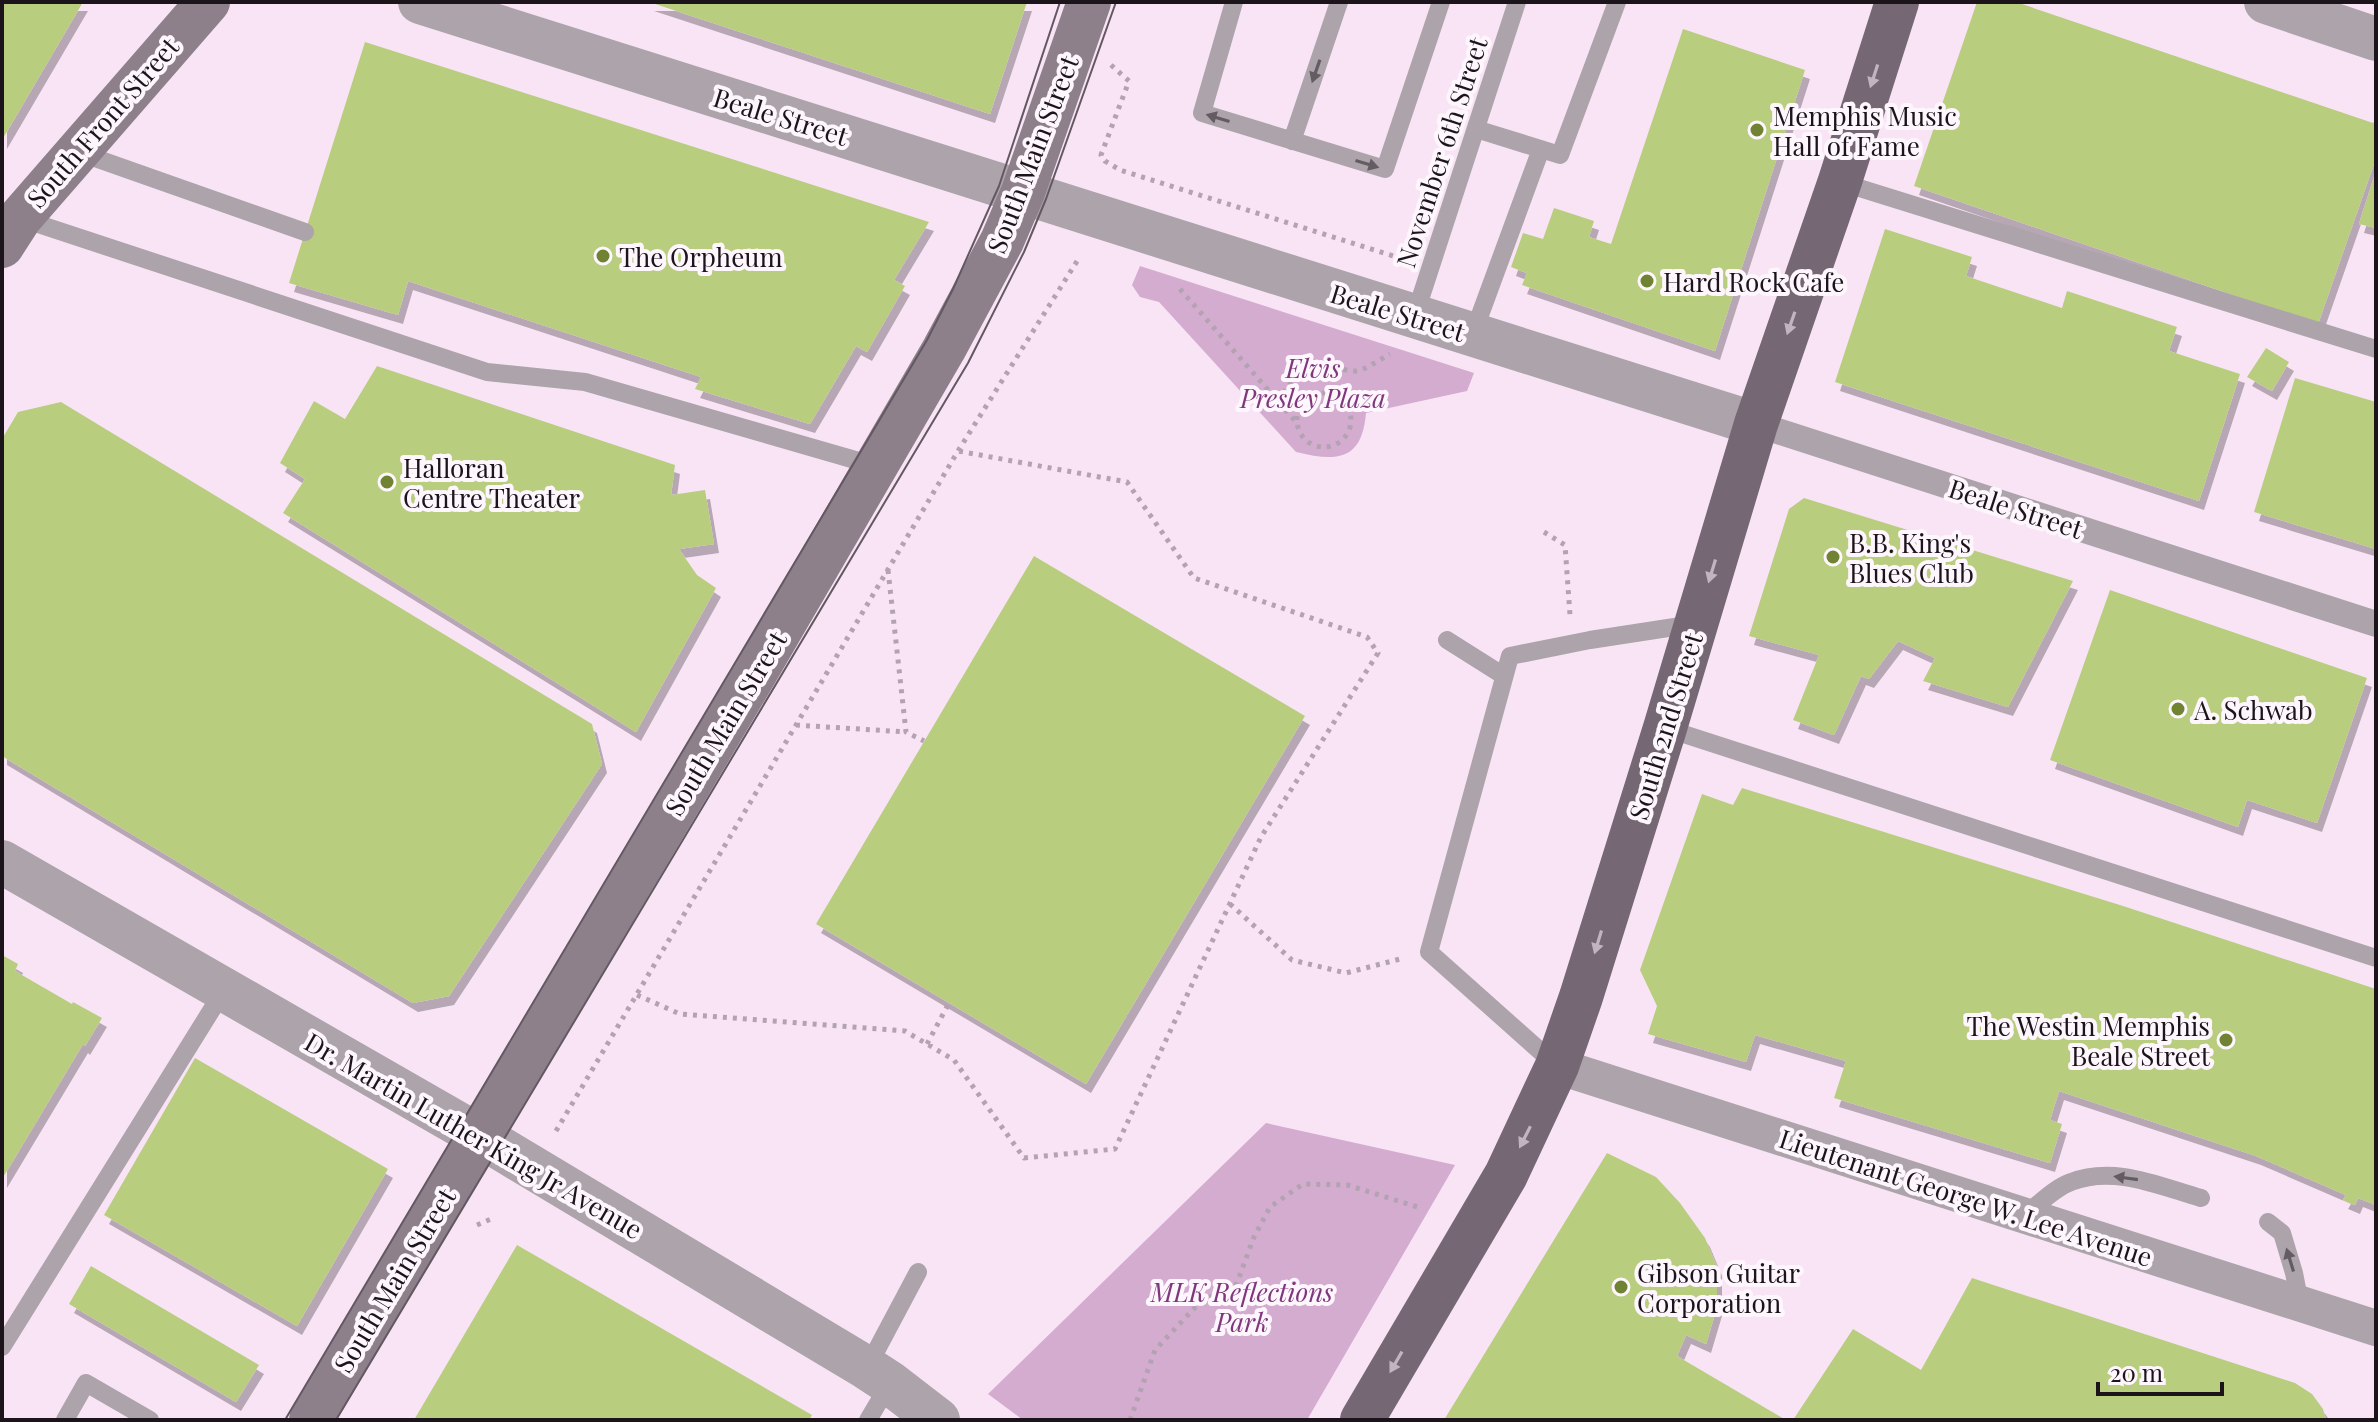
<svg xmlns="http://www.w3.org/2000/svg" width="2378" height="1422" viewBox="0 0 2378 1422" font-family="'Playfair Display',serif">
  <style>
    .green { fill: #d4acd0 }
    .building { fill: #b9cd7f; filter: url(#shadow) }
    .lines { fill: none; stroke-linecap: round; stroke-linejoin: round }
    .path { stroke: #b3a2b1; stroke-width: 5; stroke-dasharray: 4 6; stroke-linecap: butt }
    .service { stroke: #aca3ab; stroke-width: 18 }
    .pedestrian { stroke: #aca3ab; stroke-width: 26 }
    .minor { stroke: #aca3ab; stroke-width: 36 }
    .tertiary { stroke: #aca3ab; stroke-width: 44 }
    .secondary { stroke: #8d808b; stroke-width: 44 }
    .primary { stroke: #766775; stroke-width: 44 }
    .tram { stroke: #635862; stroke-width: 2 }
    .oneway { fill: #645c63 }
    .oneway2 { fill: #c1b6c0 }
    .poi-dot { fill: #708333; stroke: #fef6fd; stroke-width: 3 }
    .labels { text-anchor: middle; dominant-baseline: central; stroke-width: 8; stroke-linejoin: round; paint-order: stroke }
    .poi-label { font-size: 26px; fill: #1b141b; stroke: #fef6fd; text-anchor: start }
    .street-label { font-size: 26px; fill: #1b141b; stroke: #fef6fd }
    .park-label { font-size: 26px; font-style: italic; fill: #7f377c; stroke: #fef6fd }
  </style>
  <defs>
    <filter id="shadow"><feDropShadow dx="5" dy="9" stdDeviation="0" flood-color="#0004"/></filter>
  </defs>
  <rect width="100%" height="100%" fill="#f9e4f6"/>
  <path class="green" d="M1140,266L1474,373L1467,391L1366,413C1362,461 1337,462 1296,452L1159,302L1140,297L1132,285Z
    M1266,1123L1455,1165L1307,1420H1023L988,1394Z"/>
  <path class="building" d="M2,2H83L2,140Z
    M649,2H1027L990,114Z
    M1977,2H2016L2376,124V158L2318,324L1914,186Z
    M1683,29L1805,70L1715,351L1522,285L1527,273L1511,267L1523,233L1543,239L1554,208L1594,221L1589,237L1611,244Z
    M365,42L929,222L894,280L905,286L867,352L856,346L810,424L695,389L701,377L408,281L398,315L289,283Z
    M2375,174H2376V228L2359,224Z
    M1885,229L1972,257L1966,276L2062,308L2067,291L2177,327L2169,351L2240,374L2199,501L1835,382Z
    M2266,348L2289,362L2272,391L2247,377Z
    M377,366L675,465L671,495L705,490L714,544L679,549L697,575L716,588L636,732L283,513L305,479L280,463L314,401L345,419Z
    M2295,378L2376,402V549L2254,512Z
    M61,402L592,724L602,764L449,996L413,1003L2,756V439L18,412Z
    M1804,498L2073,581L2008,707L1923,681L1935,658L1898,641L1869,679L1861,676L1834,735L1793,720L1819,655L1749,636L1789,509Z
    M1034,556L1305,716L1086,1084L816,924Z
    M2110,590L2367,678L2317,823L2247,800L2238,827L2050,760Z
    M1742,788L2120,905L2376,989V1205L2358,1198L2355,1205L2343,1200L2346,1195L2256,1156L2059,1091L2050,1120L2062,1124L2050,1163L1834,1098L1846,1061L1755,1035L1746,1062L1648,1034L1657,1006L1640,970L1702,794L1733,805Z
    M2,955L18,964L15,971L72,1004L73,1002L102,1018L85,1046L83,1044L2,1179Z
    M195,1058L388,1169L297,1326L104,1215Z
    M1607,1153L1656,1177L1680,1203L1705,1238L1717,1267V1307L1706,1344L1686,1335L1677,1356L1786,1420H1444Z
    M517,1245L812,1415L809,1420H414Z
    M91,1266L259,1365L236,1402L69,1304Z
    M1972,1278L2295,1383L2312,1394L2323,1409L2326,1420H1793L1853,1329L1921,1370Z"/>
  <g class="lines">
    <path class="path" d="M1111,65L1129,81L1101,155L1105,161L1120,170L1403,259
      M2376,123V122
      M1180,289L1296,422
      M1297 420a27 27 0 1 1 54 0a27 27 0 1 1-54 0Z
      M1279,402C1289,379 1304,366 1331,367C1339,367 1348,372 1356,371C1366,370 1380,359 1390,354
      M1544,532L1565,545L1570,615
      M888,570L906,732L924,741
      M796,725L906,732
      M1230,904L1292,960L1346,973L1400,959
      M637,995L680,1014L905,1031L954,1060L1024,1158L1115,1149L1261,837L1378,653L1367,637L1194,578L1127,482L958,451
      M927,1044L949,1003
      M556,1131L958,451L1079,258
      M477,1225L491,1219
      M1130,1420L1155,1350L1202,1300L1235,1288L1254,1237L1270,1207L1303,1184L1347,1185L1421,1208"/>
    <path class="service" d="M1234,2L1202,113L1385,169L1441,2
      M1476,129L1560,155L1617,2
      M1292,141L1339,2
      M78,152L305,232
      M1840,182L2376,349
      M20,218L487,372L585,382L876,466
      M1414,318L1517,2
      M1473,334L1541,149
      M1447,640L1504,676
      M1665,728L2376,958
      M1557,1066L1429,952L1510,656L1590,640L1694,624
      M2024,1216C2038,1205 2054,1188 2071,1182C2114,1165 2159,1186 2201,1198
      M2268,1222L2282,1233L2294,1273L2300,1304
      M2,1347L224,990
      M867,1368L918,1272
      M65,1420L86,1383L150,1420
      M868,1420L890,1383"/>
    <path class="pedestrian" d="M1756,424L2376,624"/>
    <path class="minor" d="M1557,1066L2376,1328"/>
    <path class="tertiary" d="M420,2L1756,424
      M2266,2L2376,39
      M2,862L500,1148L867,1368L890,1383L938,1420"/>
    <path class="secondary" d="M2,246L20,218L208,2
      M311,1420L756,672L944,349L1002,241L1023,192L1089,2"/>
    <path class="primary" d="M1362,1420L1506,1175L1557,1066L1581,997L1665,728L1756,424L1840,181L1897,2"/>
    <path class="tram" d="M285,1420L927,340L953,289L999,186L1060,2
      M336,1420L968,363L1024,252L1046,199L1116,2"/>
  </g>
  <defs><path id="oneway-solid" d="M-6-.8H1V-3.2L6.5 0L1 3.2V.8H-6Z" transform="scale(2)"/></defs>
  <g class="oneway">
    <use href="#oneway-solid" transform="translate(1316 71) rotate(109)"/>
    <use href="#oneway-solid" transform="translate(1218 118) rotate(-163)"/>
    <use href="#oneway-solid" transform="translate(1367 164) rotate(17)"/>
    <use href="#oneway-solid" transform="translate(2126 1178) rotate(-172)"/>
    <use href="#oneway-solid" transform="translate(2290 1260) rotate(-107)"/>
  </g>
  <g class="oneway2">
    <use href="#oneway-solid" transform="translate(1874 76) rotate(108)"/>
    <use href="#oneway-solid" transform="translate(1791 323) rotate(109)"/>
    <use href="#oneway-solid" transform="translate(1712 571) rotate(107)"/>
    <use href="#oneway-solid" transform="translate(1598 942) rotate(107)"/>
    <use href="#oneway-solid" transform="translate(1525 1137) rotate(117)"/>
    <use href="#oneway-solid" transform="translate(1396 1362) rotate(120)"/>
  </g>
  <g class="poi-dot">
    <circle cx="1757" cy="130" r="8"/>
    <circle cx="603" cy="256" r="8"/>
    <circle cx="1647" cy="281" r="8"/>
    <circle cx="387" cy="482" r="8"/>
    <circle cx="1833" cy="557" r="8"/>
    <circle cx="2178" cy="709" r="8"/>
    <circle cx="2226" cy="1040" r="8"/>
    <circle cx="1621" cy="1287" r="8"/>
  </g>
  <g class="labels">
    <g class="poi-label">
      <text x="1773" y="115">Memphis Music<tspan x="1773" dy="30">Hall of Fame</tspan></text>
      <text x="619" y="256">The Orpheum</text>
      <text x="1663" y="281">Hard Rock Cafe</text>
      <text x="403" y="467">Halloran<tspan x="403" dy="30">Centre Theater</tspan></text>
      <text x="1849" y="542">B.B. King's<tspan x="1849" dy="30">Blues Club</tspan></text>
      <text x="2194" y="709">A. Schwab</text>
      <text x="2210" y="1025" text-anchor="end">The Westin Memphis<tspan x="2210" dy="30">Beale Street</tspan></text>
      <text x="1637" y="1272">Gibson Guitar<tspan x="1637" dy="30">Corporation</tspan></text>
    </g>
    <g class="street-label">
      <text transform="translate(781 116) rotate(17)">Beale Street</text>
      <text transform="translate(102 122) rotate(-49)">South Front Street</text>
      <text transform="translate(1441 152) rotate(-72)">November 6th Street</text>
      <text transform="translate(1032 154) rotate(-69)">South Main Street</text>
      <text transform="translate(1398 312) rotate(17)">Beale Street</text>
      <text transform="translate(2016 508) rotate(18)">Beale Street</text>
      <text transform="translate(725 723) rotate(-59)">South Main Street</text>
      <text transform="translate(1665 726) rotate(-73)">South 2nd Street</text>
      <text transform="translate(474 1135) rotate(30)">Dr. Martin Luther King Jr Avenue</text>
      <text transform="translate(1966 1197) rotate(18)">Lieutenant George W. Lee Avenue</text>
      <text transform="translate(394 1280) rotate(-59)">South Main Street</text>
    </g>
    <g class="park-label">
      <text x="1313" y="367">Elvis<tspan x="1313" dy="30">Presley Plaza</tspan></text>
      <text x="1242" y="1291">MLK Reflections<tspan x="1242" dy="30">Park</tspan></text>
    </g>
  </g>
  <rect width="2378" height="1422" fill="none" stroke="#1b141b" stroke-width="8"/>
  <path d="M2098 1382v12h124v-12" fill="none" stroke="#1b141b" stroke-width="4"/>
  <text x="2110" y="1382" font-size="24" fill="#1b141b" stroke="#fef6fd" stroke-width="6" paint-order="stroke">20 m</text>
</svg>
